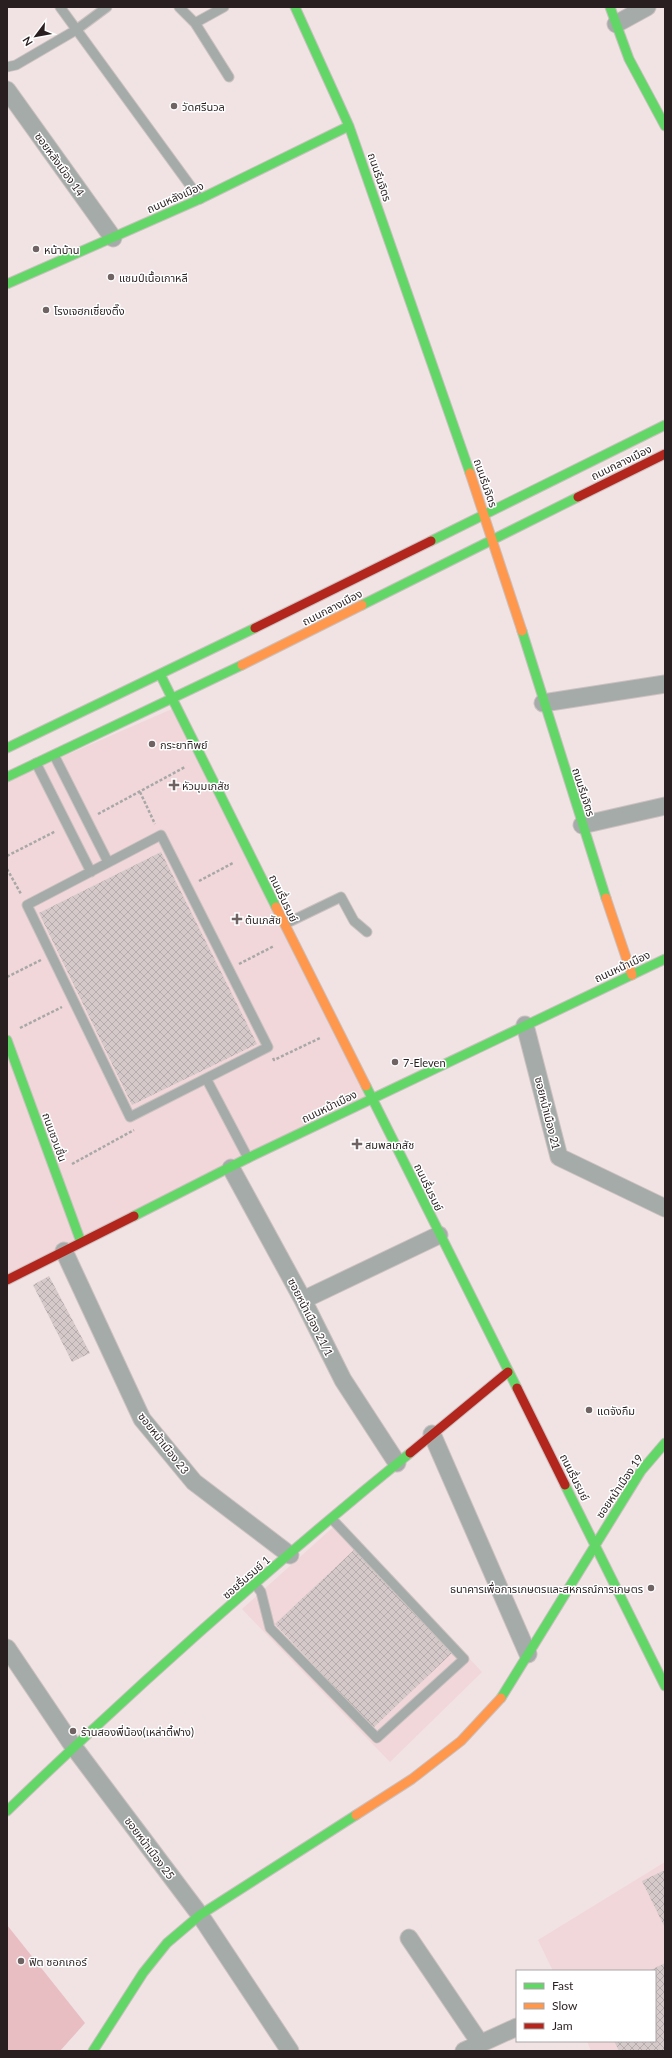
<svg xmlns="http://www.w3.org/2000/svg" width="672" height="2058" viewBox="0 0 672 2058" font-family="Lato,'Noto Sans Thai',sans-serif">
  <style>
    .built { fill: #f1d7d9 }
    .park { fill: #e9bec2 }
    .building { fill: url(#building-cross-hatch) }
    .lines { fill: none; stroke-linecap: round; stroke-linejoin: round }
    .lane-casing { stroke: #cbc1c1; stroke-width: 11 }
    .street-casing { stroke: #cbc1c1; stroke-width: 19 }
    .fast-casing { stroke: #cbc1c1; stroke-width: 11 }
    .slow-casing { stroke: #cbc1c1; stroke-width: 11 }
    .jam-casing { stroke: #cbc1c1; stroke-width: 11 }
    .path { stroke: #a7a8a7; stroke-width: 2.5; stroke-dasharray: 3 2; stroke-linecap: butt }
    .lane { stroke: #a4aba8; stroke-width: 9 }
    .street { stroke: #a4aba8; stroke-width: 17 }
    .fast { stroke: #63d668; stroke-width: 9 }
    .slow { stroke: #ff974d; stroke-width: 9 }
    .jam { stroke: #b3261e; stroke-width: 9 }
    .poi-dot { fill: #6f6364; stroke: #fff; stroke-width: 1.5 }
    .labels { text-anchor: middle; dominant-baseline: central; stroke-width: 3; stroke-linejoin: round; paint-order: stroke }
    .poi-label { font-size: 11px; fill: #291f20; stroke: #fff; text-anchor: start }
    .street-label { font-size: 11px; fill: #291f20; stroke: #fff }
  </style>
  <defs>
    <pattern id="building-cross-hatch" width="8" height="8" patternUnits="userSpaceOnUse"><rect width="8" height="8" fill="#d5c9ca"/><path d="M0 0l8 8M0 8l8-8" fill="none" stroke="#b7acad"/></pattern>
  </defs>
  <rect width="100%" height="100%" fill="#f1e2e3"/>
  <path class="built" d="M172,709L372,1099L7,1280V781Z
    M340,1521L482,1672L390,1762L242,1609Z
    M665,1862V2051H591L587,2041H655V1971H553L538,1940Z"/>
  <path class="park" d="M7,1925L85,2023L60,2051H7Z"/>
  <path class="building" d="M161,852L257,1044L132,1105L39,913Z
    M49,1276L90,1353L72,1362L33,1285Z
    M355,1549L452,1653L373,1728L275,1624Z
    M665,1870V1928L642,1881Z
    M665,1963V2051H619L614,2041H655V1971H649Z"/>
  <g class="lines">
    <defs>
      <path id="lane" d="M60,7L200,199
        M179,7L195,23L229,77
        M195,23L224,7
        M7,67L16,65L76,30L107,7
        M54,755L108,862
        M36,763L91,872
        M161,835L268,1047L130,1117L27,905Z
        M285,924L341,897L354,921L367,932
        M207,1080L248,1158
        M255,1584L261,1592L270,1628L377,1738L464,1659L332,1519"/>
      <path id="street" d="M616,24L647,7
        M7,90L113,238
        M543,703L665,684
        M582,825L665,806
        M525,1025L559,1157L665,1208
        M231,1168L303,1300L343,1380L397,1463
        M64,1251L142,1419L194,1482L290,1555
        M303,1300L439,1235
        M432,1434L528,1654
        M7,1648L73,1746L200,1915L290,2051
        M409,1938L480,2043
        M464,2051L517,2027"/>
      <path id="fast" d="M295,7L349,126L470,473
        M610,7L629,59L665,126
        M7,284L200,199L349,126
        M431,541L665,425
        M362,605L578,497
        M522,631L606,898
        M160,674L276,907
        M7,748L255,628
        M7,777L242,665
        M7,1040L81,1242
        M366,1086L517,1388
        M134,1216L248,1158L665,959
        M565,1485L665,1686
        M501,1698L641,1471L665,1443
        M7,1811C136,1686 271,1566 410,1453
        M93,2051L143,1973L167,1943L200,1915L356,1815"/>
      <path id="slow" d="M470,473L522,631
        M242,665L362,605
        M606,898L632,975
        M276,907L366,1086
        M356,1815L412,1779L461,1741L501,1698"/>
      <path id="jam" d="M578,497L665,454
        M255,628L431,541
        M7,1280L134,1216
        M517,1388L565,1485
        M410,1453L508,1372"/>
    </defs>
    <use href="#lane" class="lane-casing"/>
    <use href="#street" class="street-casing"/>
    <use href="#fast" class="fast-casing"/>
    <use href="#slow" class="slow-casing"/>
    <use href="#jam" class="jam-casing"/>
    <path class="path" d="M140,792L155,824
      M98,814L185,767
      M7,856L56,831
      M7,869L21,894
      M199,881L233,863
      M239,964L274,946
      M7,977L41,960
      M20,1028L62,1007
      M273,1058L274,1060L320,1038
      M72,1164L134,1130"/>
    <use href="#lane" class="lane"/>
    <use href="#street" class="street"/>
    <use href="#fast" class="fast"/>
    <use href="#slow" class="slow"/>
    <use href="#jam" class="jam"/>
  </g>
  <g class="poi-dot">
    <circle cx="174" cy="106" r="4"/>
    <circle cx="36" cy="249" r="4"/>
    <circle cx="111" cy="277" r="4"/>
    <circle cx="46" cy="310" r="4"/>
    <circle cx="152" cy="744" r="4"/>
    <path d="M172 779h4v4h4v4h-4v4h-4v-4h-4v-4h4z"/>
    <path d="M235 913h4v4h4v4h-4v4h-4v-4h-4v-4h4z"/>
    <circle cx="395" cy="1062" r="4"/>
    <path d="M355 1138h4v4h4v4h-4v4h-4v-4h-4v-4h4z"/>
    <circle cx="589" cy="1410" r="4"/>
    <circle cx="651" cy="1588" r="4"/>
    <circle cx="73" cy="1731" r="4"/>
    <circle cx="21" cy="1961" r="4"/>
  </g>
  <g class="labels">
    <g class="poi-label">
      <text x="182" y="106">วัดศรีนวล</text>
      <text x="44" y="249">หน้าบ้าน</text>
      <text x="119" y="277">แชมป์เนื้อเกาหลี</text>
      <text x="54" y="310">โรงเจฮกเซี่ยงตึ๊ง</text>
      <text x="160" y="744">กระยาทิพย์</text>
      <text x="182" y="785">หัวมุมเภสัช</text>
      <text x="245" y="919">ต้นเภสัช</text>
      <text x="403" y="1062">7-Eleven</text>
      <text x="365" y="1144">สมพลเภสัช</text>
      <text x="597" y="1410">แดจังกึม</text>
      <text x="643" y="1588" text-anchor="end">ธนาคารเพื่อการเกษตรและสหกรณ์การเกษตร</text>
      <text x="81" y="1731">ร้านสองพี่น้อง(เหล่าตี้ฟาง)</text>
      <text x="29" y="1961">ฟิต ซอกเกอร์</text>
    </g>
    <g class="street-label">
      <text transform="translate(60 164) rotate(54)">ซอยหลังเมือง 14</text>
      <text transform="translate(380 177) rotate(71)">ถนนรึนจิตร</text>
      <text transform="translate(175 197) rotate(-24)">ถนนหลังเมือง</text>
      <text transform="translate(621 462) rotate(-26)">ถนนกลางเมือง</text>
      <text transform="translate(486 483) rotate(71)">ถนนรึนจิตร</text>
      <text transform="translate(332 607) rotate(-27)">ถนนกลางเมือง</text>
      <text transform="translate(584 792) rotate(72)">ถนนรึนจิตร</text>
      <text transform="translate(284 898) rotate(64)">ถนนรื่นรมย์</text>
      <text transform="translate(622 966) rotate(-25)">ถนนหน้าเมือง</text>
      <text transform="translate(329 1106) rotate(-26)">ถนนหน้าเมือง</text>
      <text transform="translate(548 1113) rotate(76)">ซอยหน้าเมือง 21</text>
      <text transform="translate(55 1137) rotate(70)">ถนนชวนชื่น</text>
      <text transform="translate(429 1187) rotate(64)">ถนนรื่นรมย์</text>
      <text transform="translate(311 1317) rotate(63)">ซอยหน้าเมือง 21/1</text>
      <text transform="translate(164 1443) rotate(52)">ซอยหน้าเมือง 23</text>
      <text transform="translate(575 1477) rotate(63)">ถนนรื่นรมย์</text>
      <text transform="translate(619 1486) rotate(-56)">ซอยหน้าเมือง 19</text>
      <text transform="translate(246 1577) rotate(-41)">ซอยรื่นรมย์ 1</text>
      <text transform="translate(150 1848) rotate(53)">ซอยหน้าเมือง 25</text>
    </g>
  </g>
  <rect width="672" height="2058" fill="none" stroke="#291f20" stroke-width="16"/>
  <rect x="516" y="1970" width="140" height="72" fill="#ffffff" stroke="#a9a5a6"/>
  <rect x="524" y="1983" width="20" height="6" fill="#63d668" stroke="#a9a5a6"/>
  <text x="552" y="1990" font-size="12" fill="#291f20">Fast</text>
  <rect x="524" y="2003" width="20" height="6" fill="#ff974d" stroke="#a9a5a6"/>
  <text x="552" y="2010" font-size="12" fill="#291f20">Slow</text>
  <rect x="524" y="2023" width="20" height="6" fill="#b3261e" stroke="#a9a5a6"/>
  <text x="552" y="2030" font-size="12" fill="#291f20">Jam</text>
  <g transform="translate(36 36) rotate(238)" stroke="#ffffff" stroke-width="3" paint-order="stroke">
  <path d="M0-3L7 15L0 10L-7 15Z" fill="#291f20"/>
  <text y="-6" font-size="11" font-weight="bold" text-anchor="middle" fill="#291f20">N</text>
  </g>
</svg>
